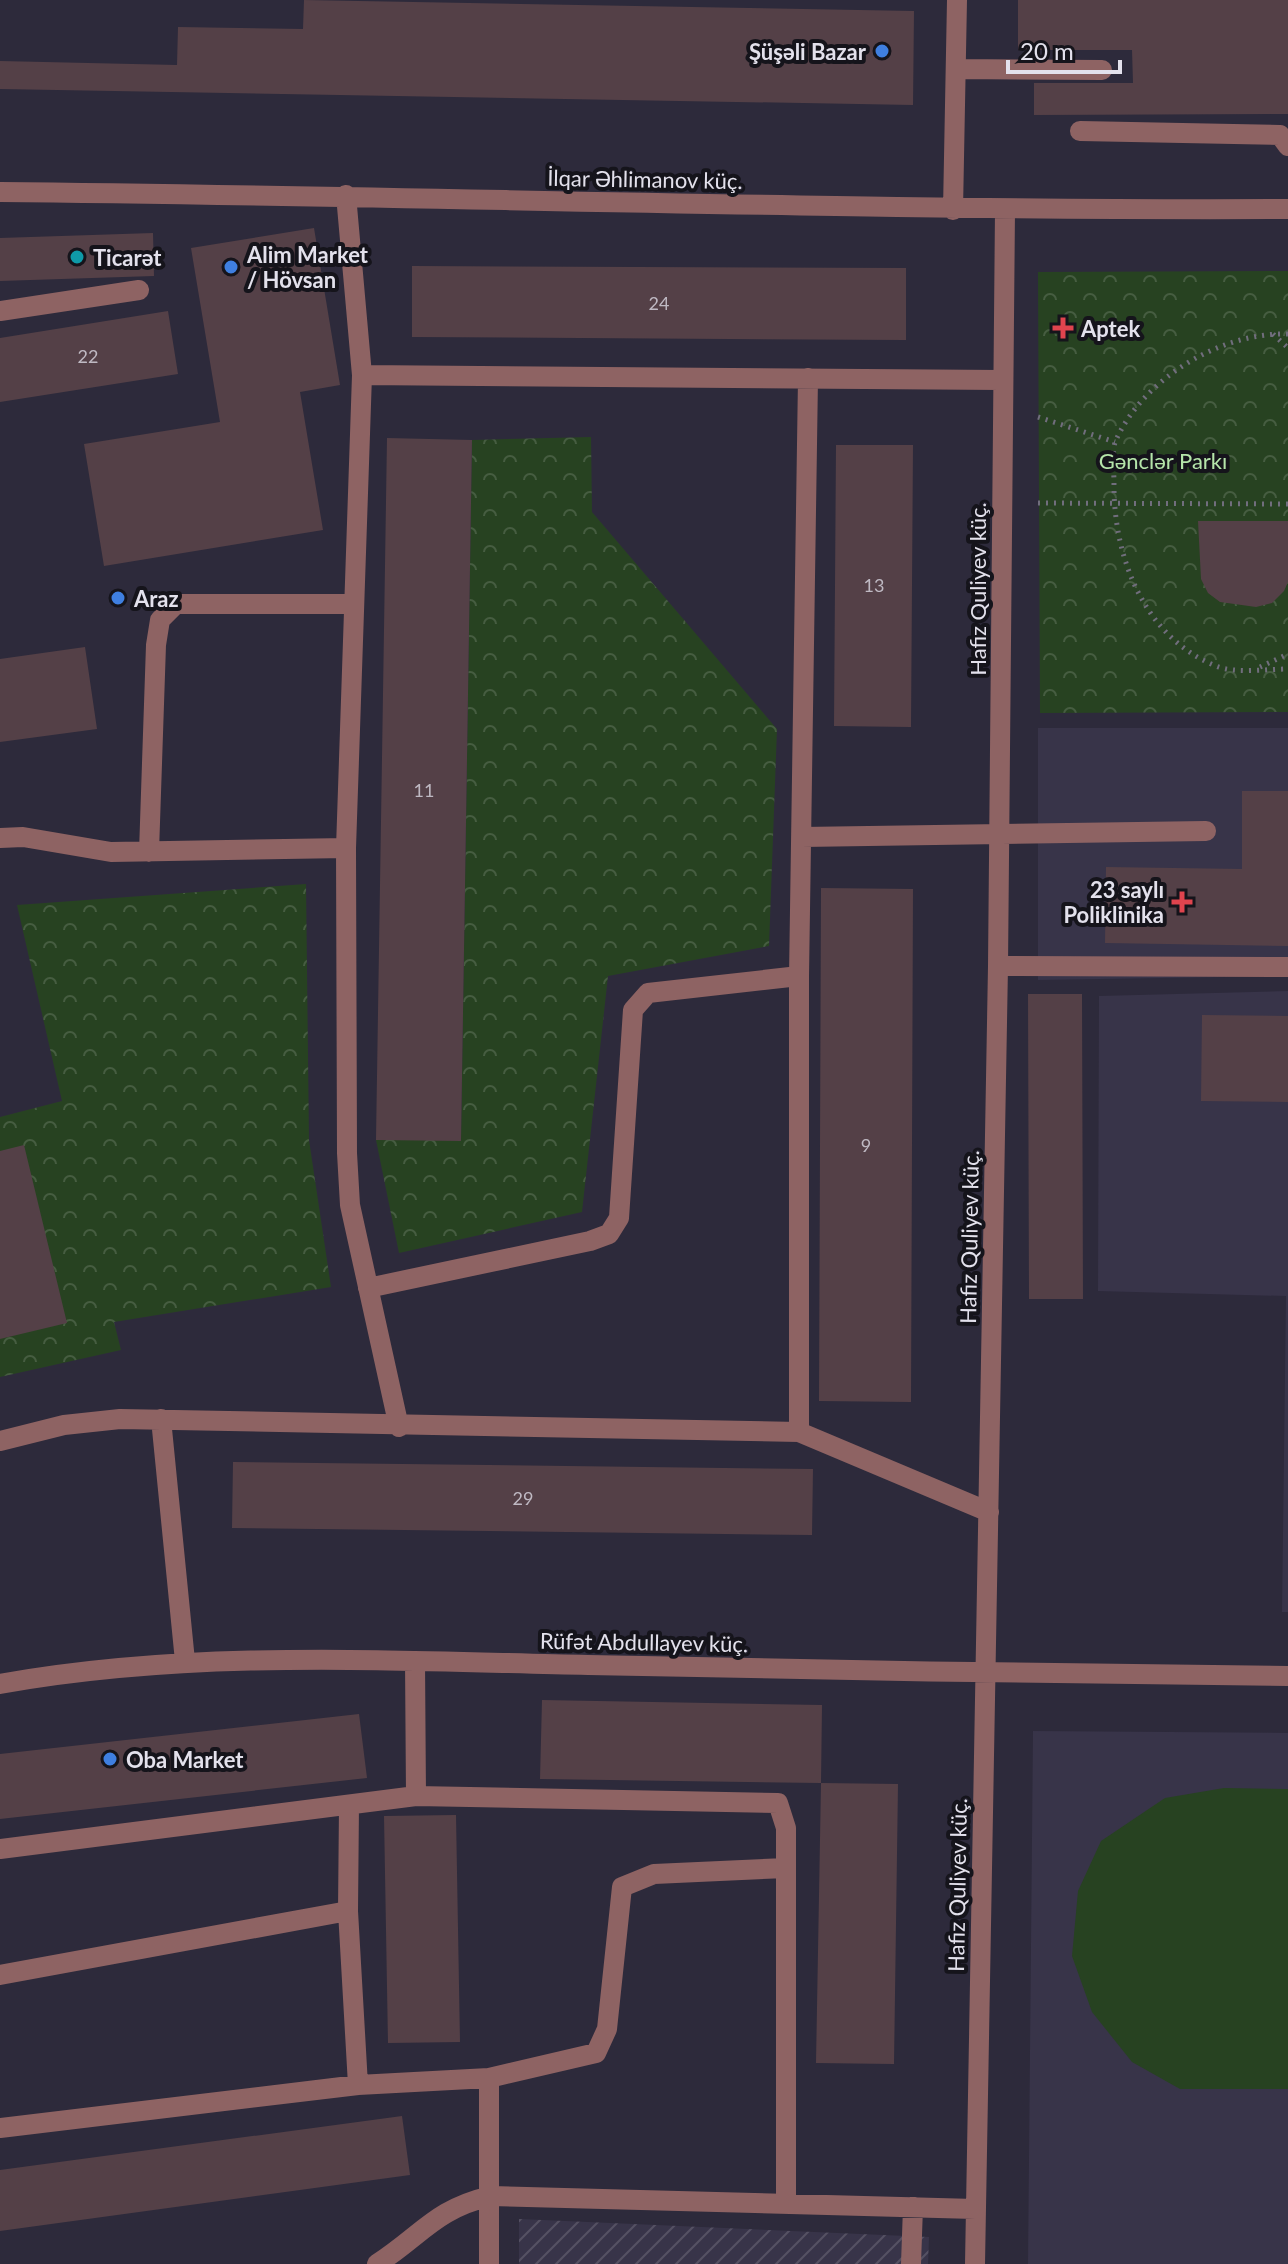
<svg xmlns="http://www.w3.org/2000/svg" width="1288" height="2264" viewBox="0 0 1288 2264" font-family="Lato,sans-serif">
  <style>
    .built { fill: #383449 }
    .industrial { fill: url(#industrial-furrows) }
    .grass { fill: #274221 }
    .forest { fill: url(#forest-crowns) }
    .building { fill: #544047 }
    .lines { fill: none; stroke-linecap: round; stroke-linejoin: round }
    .path { stroke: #716e7d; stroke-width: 5; stroke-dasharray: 2 6; stroke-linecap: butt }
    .minor { stroke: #8e6363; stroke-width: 20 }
    .shop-dot { fill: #3f7fe0; stroke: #15141b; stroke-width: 3 }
    .culture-dot { fill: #0f9aa8; stroke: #15141b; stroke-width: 3 }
    .health-dot { fill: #e0444e; stroke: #15141b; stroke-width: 3 }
    .labels { text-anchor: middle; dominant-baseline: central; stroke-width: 8; stroke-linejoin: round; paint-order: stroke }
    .number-label { font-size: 18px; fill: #bfb9c3 }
    .poi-label { font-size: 22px; font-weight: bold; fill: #e3e1ec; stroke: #15141b; text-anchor: start }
    .street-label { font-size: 22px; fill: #e3e1ec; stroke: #15141b }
    .park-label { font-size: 22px; fill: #b5e5aa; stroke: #15141b }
  </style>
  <defs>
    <pattern id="industrial-furrows" width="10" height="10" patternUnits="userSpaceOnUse" patternTransform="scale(2)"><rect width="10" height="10" fill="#383449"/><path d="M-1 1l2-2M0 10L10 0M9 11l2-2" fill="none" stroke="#555163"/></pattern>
    <pattern id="forest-crowns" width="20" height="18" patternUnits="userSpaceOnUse" patternTransform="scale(2)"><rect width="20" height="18" fill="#274221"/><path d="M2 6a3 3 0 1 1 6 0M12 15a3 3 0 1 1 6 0" fill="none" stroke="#465d41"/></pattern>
  </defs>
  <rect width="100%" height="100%" fill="#2d2a3b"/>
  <path class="built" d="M1038,728H1288V976L1038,980Z
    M1288,991V1612H1282L1286,1296L1098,1291L1099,996Z
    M1033,1731L1288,1733V2264H1028Z"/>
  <path class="industrial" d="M519,2219L929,2237L928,2264H519Z"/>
  <path class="grass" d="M1224,1788L1288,1789V2089H1180L1132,2062L1092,2012L1072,1956L1078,1891L1101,1841L1165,1798Z"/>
  <path class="forest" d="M1288,271V712L1040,713L1038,272Z
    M591,437L592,512L777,729L769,946L608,976L582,1212L399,1253L376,1140H461L472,440Z
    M306,884L309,1140L331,1287L114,1322L121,1350L0,1377V1117L62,1101L17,905Z"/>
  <path class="building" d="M304,0L914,11L913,105L0,89V61L177,65L178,27L303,29Z
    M1018,0H1288V114L1034,115V83H1133L1132,50H1018Z
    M314,228L340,385L300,392L323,530L104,566L84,444L220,422L191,248Z
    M153,233L154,276L0,281V238Z
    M412,266L906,268V340L412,337Z
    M168,311L178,374L0,402V338Z
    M387,438L472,440L461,1141L376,1140Z
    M836,445H913L911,727L834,726Z
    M1198,521H1288V582L1284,591L1272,603L1256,607L1220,602L1208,593L1201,579Z
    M85,647L97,729L0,742V659Z
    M1242,791H1288V946L1105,943L1106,867L1242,869Z
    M821,888L913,889L911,1402L819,1401Z
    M1028,994H1082L1083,1299H1029Z
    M1202,1015L1288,1016V1102L1201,1101Z
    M24,1145L67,1323L0,1339V1151Z
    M233,1462L813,1469L812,1535L232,1528Z
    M542,1700L822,1705L821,1783L898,1784L894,2064L816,2063L821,1783L540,1779Z
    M359,1714L367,1778L0,1819V1754Z
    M456,1815L460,2042L388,2043L384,1816Z
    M402,2116L410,2175L0,2231V2170Z"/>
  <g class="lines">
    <path class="path" d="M1273,334L1288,348
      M1288,334C1221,332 1144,378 1116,440C1111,451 1114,470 1114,482C1113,555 1143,637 1216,666C1235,674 1267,669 1288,669
      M1038,417L1115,442
      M1038,503L1288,504
      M1260,667L1288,654"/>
    <path class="minor" d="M956,69L1102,70
      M1080,131L1280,135L1288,146
      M0,192C429,196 859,211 1288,209
      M346,195L362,375L346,848L347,1153L350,1205L399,1427
      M953,210L957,0
      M0,311L139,290
      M362,375L1001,380
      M802,837L1206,831
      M0,838L23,837L111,852L346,848
      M149,852L156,645L160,620L176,604H354
      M998,966L1288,967
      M368,1288L590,1241L609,1234L619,1218L633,1010L648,993L799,976
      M161,1419L185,1661
      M799,1432V976L808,378
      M0,1441L64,1425L120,1419L799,1432L989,1512
      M415,1661L416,1796
      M0,1684C194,1649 392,1661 588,1665C821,1670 1055,1674 1288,1676
      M349,1805L348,1911L358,2085
      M0,1849L416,1796L778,1803L786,1828V2204
      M0,1975L348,1911
      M489,2078L596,2053L607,2029L622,1887L654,1874L786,1868
      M0,2128L358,2085L489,2078V2264
      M377,2264C422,2235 435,2209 491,2196L975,2209
      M911,2264L913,2207
      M975,2264L998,966L1005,210"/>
  </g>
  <g class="shop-dot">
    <circle cx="882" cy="51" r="8"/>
    <circle cx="231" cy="267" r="8"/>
    <circle cx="118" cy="598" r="8"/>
    <circle cx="110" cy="1759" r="8"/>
  </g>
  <circle class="culture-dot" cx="77" cy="257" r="8"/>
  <g class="health-dot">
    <path d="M1059 316h8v8h8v8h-8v8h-8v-8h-8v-8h8z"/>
    <path d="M1178 890h8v8h8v8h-8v8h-8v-8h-8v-8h8z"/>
  </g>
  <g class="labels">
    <g class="number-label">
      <text x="659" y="303">24</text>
      <text x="88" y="356">22</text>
      <text x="874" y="585">13</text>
      <text x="424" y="790">11</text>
      <text x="866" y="1145">9</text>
      <text x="523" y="1498">29</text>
    </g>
    <g class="poi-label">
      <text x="866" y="51" text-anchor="end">Şüşəli Bazar</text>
      <text x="247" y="254">Alim Market<tspan x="247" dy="25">/ Hövsan</tspan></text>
      <text x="93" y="257">Ticarət</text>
      <text x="1081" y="328">Aptek</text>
      <text x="134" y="598">Araz</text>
      <text x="1164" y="889" text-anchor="end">23 saylı<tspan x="1164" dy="25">Poliklinika</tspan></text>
      <text x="126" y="1759">Oba Market</text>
    </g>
    <g class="street-label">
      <text transform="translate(645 179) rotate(1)">İlqar Əhlimanov küç.</text>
      <text transform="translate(977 589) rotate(-90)">Hafiz Quliyev küç.</text>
      <text transform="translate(969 1237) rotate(-89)">Hafiz Quliyev küç.</text>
      <text transform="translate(644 1642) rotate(1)">Rüfət Abdullayev küç.</text>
      <text transform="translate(957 1885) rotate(-89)">Hafiz Quliyev küç.</text>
    </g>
    <g class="park-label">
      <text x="1163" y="460">Gənclər Parkı</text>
    </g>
  </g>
  <path d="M1008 60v12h112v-12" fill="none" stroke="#e3e1ec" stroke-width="4"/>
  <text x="1020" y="60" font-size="24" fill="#e3e1ec" stroke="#15141b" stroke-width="6" paint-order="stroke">20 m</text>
</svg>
